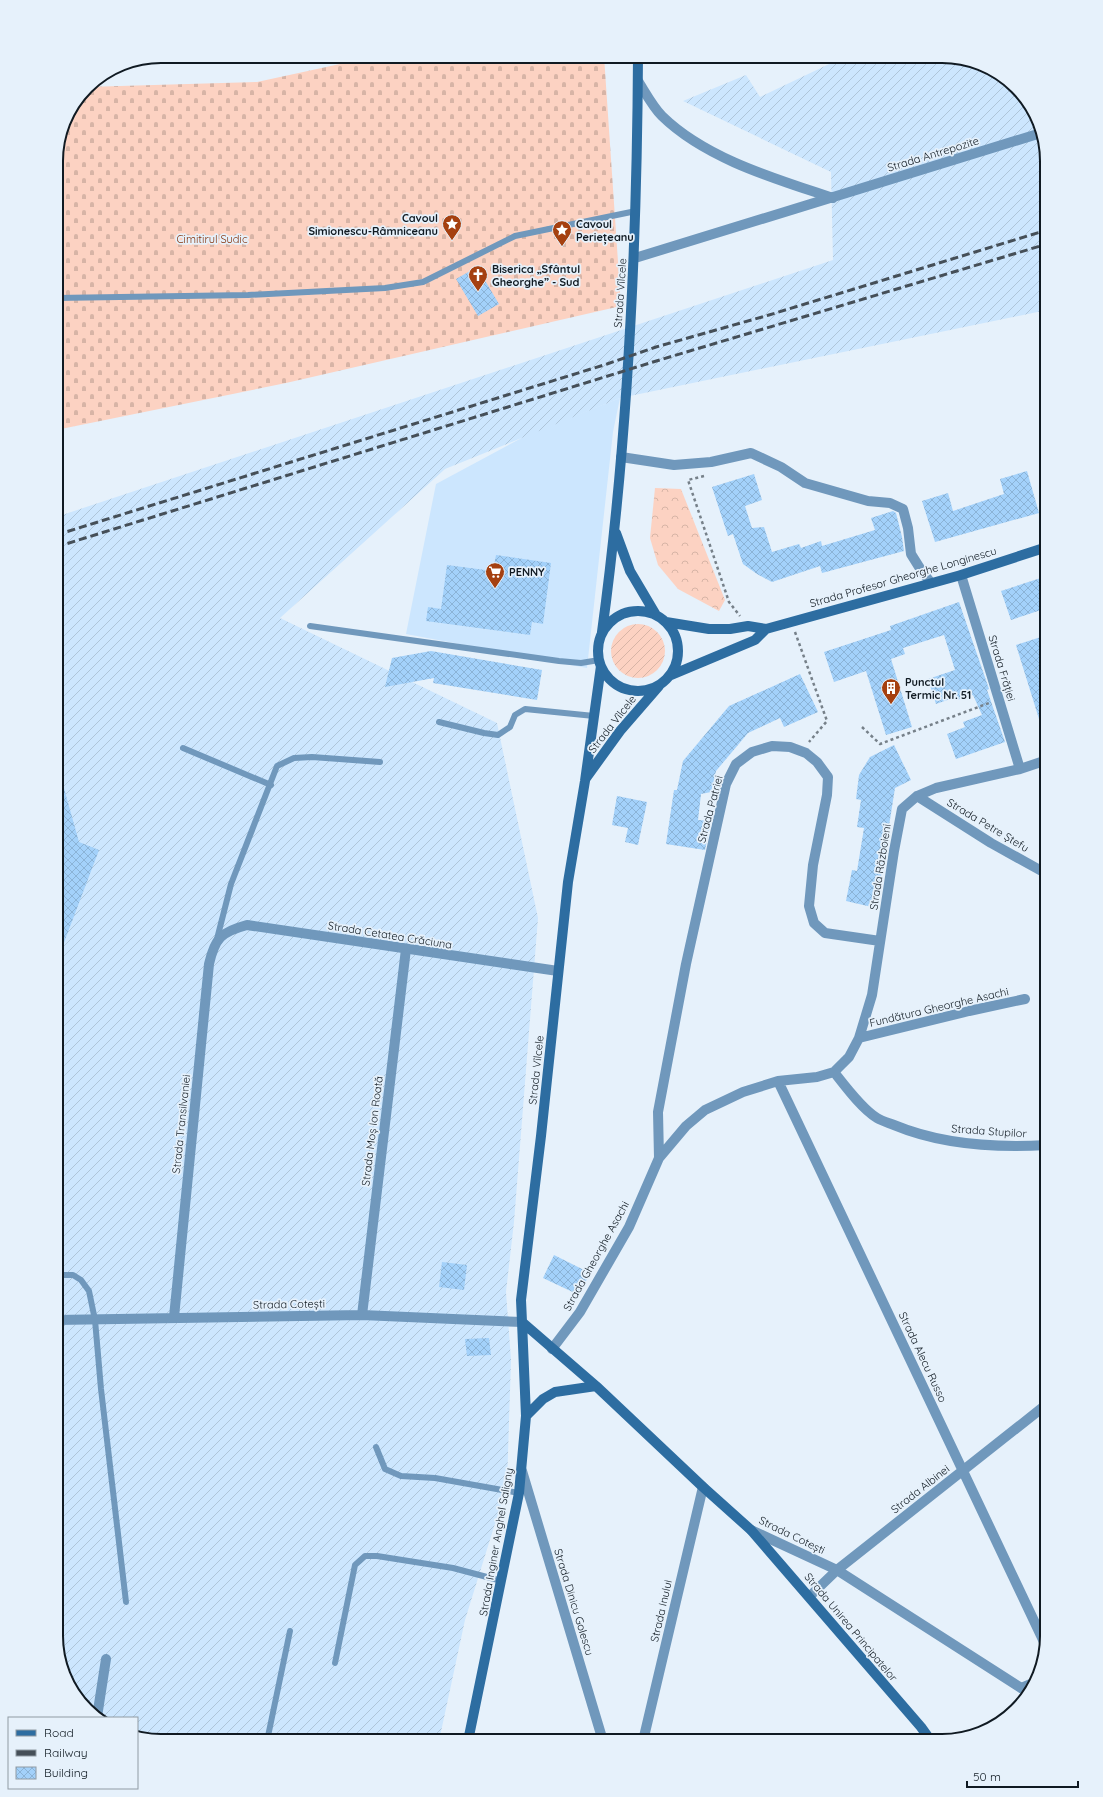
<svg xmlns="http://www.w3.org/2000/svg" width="1103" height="1797" viewBox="0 0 1103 1797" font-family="Quicksand,sans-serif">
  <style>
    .built { fill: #cce6fe }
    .industrial { fill: url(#industrial-furrows) }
    .forest { fill: url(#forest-crowns) }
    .cemetery { fill: url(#cemetery-stones) }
    .garden { fill: url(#garden-furrows) }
    .building { fill: url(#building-cross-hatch) }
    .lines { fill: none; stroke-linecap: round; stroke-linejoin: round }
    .path { stroke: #768089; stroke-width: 2.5; stroke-dasharray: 3 3; stroke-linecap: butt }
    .service { stroke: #7098bc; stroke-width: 6 }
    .minor { stroke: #7098bc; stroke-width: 10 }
    .tertiary { stroke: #7098bc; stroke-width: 10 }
    .secondary { stroke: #2d6da1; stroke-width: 10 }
    .rail { stroke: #454f58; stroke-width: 3; stroke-dasharray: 8 4; stroke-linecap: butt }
    .labels { text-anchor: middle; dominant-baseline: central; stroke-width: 3.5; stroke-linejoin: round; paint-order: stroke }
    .street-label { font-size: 11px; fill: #101a22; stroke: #e6f1fb }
    .poi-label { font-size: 11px; font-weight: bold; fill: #101a22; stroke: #e6f1fb; text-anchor: start }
    .park-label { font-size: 11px; fill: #843109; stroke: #e6f1fb }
    .rim { fill: none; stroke: #101a22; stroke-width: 2 }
  </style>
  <defs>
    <pattern id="industrial-furrows" width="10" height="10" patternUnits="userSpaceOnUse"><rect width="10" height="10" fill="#cce6fe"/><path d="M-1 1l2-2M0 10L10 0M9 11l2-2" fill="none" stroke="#aec5d9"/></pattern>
    <pattern id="forest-crowns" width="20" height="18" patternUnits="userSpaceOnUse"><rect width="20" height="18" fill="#fcd2c2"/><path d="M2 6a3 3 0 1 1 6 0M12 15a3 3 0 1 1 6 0" fill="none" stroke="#d7b4a6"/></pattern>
    <pattern id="cemetery-stones" width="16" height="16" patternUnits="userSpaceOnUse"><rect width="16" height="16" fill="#fcd2c2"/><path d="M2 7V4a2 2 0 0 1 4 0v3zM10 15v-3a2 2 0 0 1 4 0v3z" fill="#d7b4a6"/></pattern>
    <pattern id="garden-furrows" width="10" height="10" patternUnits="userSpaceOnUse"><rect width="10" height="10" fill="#fcd2c2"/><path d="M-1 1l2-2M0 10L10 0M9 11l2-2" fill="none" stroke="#d7b4a6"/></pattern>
    <pattern id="building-cross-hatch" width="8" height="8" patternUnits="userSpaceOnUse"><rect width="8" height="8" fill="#a3d1fa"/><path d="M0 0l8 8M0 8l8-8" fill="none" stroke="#8bb3d6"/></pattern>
  </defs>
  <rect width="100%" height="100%" fill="#e6f1fb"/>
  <path class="built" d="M620,398L613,432L587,668L406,634L436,484L529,434Z"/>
  <path class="industrial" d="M846,56H949L1000,74L1036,114L1047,161V310L620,398L445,469L280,618L497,723L538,918L514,1222L506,1292L511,1360L507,1485L465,1620L439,1741H154L137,1735V1718H98L67,1683L56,1636V517L833,260L831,172L683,101L746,75L760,97Z"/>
  <path class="forest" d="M655,488L681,489L725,600L719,611L678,589L658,565L650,538Z"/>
  <path class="cemetery" d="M377,56H604L621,306L286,383L56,430V154L64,120L86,87L257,82Z"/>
  <path class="garden" d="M611 651a27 27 0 1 1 54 0a27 27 0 1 1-54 0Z"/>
  <path class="building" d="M477,267L499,304L478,316L456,279Z
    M1027,471L1039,513L935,542L922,501L948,493L953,511L1004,494L1000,479Z
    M754,474L762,500L745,506L752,528L764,527L772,552L799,544L801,548L821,541L822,546L875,530L871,518L893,511L896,513L902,537L904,551L822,573L820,566L772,582L757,574L743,564L733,534L728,536L712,487Z
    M496,555L551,563L543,624L532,622L530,635L426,621L428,607L441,609L447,565L493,571Z
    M1047,576V602L1039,605L1041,610L1011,620L1001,591Z
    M959,602L988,686L989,689L987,690L1005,742L956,759L947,734L965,727L963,722L982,715L973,695L957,700L956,697L936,704L928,679L955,670L944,635L903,648L905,654L891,659L912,727L886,735L866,671L834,682L824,652L891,630L890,626Z
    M1047,635V734L1044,735L1016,645Z
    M431,651L542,670L537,700L433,683L434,678L385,687L392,658Z
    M800,674L818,712L784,727L780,718L748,733L716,771L711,792L701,794L698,820L711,821L705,850L666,844L674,790H677L683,761L729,706Z
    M894,745L911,780L895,788L876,908L846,901L852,870L857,871L864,828L857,827L861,800L856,799L859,775L870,757Z
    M60,774L79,842L99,850L57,961H56V775Z
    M617,796L647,802L638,845L625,842L628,828L612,825Z
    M554,1255L590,1273L579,1295L543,1278Z
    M442,1262L467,1265L464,1290L439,1287Z
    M489,1338L491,1355L467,1356L465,1339Z"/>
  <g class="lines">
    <path class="path" d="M704,476L688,480L729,602L740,616
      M795,632L827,721L809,742
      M862,727L880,744L989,703"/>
    <path class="service" d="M56,298L248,295L385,288L423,282L515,236L636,211
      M310,626L559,661L581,663L599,660
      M439,722L484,733L498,735L510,727L515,715L525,709L594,716
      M183,748L271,785
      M217,939L231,884L277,766L294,758L312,757L380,762
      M56,1171L61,1154
      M56,1275H73L81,1280L89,1291L95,1320L101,1389L126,1602
      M376,1447L385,1469L401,1476L435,1478L519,1493
      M335,1663L355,1565L365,1556H377L453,1568L502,1581
      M267,1741L290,1631"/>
    <path class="minor" d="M621,457L674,465L711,462L751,453L781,467L805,483L868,501L890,503L903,509L908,528L911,554L921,570L931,583
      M961,575L1020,769
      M917,796L991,843L1047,874
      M859,1038L969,1011L1025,999
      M834,1072C845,1086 862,1109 877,1118C882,1121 889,1123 894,1125C942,1145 996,1148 1047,1145
      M778,1081L1045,1644
      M659,1158L658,1112L686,964L726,784L736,764L752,752L772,746L790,747L806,753L817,762L828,777L827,795L813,865L809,906L814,923L825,933L880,941
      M362,1315L406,949
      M174,1317L209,964C215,938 221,932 247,925L558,971
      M56,1320L362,1315L522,1322
      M552,1349L580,1312L629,1227L659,1158L686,1126L705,1110L743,1092L778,1081L817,1077L834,1072L849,1057L859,1038L872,995L894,851L902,809L917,796L936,788L1020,769L1047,760
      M522,1471L603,1741
      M810,1596L837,1570L1047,1404
      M1021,1688L1035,1682
      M97,1717L106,1659
      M643,1741L703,1487"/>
    <path class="tertiary" d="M638,81C645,92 653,107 662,116C706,159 776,179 833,198
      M635,258L1041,133
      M751,1530L837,1570L1029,1693"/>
    <path class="secondary" d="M616,533L630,571L656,615
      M598 651a40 40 0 1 1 80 0a40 40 0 1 1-80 0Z
      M666,622L709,629H730L748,626L766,629L961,575L1047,547
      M602,632C628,441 637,248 638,56
      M601,666L585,781L568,882L541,1136L521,1300L522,1322L596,1386L703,1487L751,1530L921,1727L931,1741
      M669,676L755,640L766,629
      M586,778L620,731L659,686
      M526,1416L543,1399L555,1392L596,1386
      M468,1741L519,1493L526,1416L522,1322"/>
    <path class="rail" d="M56,535L607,364L656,347L769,315L1047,230
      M56,547L653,362L1047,244"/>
  </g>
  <defs>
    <symbol id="sight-pin" viewBox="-11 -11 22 30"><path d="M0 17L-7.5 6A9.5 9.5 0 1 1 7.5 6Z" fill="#a54010" stroke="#e6f1fb"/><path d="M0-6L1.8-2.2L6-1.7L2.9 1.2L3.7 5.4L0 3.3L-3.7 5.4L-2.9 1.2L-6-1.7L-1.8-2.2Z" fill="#fff"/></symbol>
    <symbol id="church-pin" viewBox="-11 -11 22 30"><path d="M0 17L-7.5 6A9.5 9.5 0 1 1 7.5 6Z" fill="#a54010" stroke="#e6f1fb"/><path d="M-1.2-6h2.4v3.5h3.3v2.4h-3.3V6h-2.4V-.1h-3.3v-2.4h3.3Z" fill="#fff"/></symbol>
    <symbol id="supermarket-pin" viewBox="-11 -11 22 30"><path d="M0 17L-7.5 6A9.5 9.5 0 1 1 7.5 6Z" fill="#a54010" stroke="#e6f1fb"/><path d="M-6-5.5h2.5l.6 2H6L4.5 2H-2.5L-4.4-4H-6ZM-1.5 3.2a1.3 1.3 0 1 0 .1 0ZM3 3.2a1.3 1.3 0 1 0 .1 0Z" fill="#fff"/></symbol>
    <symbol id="building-pin" viewBox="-11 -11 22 30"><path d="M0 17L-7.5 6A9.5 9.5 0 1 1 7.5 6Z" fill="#a54010" stroke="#e6f1fb"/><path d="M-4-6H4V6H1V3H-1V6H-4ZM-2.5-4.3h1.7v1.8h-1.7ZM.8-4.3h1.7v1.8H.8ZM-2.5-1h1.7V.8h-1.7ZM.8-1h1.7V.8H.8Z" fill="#fff"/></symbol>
  </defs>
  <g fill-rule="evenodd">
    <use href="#sight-pin" x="441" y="213" width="22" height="30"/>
    <use href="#sight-pin" x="551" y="219" width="22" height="30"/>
    <use href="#church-pin" x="467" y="264" width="22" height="30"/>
    <use href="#supermarket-pin" x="484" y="561" width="22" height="30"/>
    <use href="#building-pin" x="880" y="677" width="22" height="30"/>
  </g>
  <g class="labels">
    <g class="street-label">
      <text transform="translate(933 154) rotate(-17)">Strada Antrepozite</text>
      <text transform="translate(620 293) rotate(-86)">Strada Vîlcele</text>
      <text transform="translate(903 577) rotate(-16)">Strada Profesor Gheorghe Longinescu</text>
      <text transform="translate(1002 668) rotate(73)">Strada Frăției</text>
      <text transform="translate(612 724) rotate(-52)">Strada Vîlcele</text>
      <text transform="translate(710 809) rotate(-75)">Strada Patriei</text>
      <text transform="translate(988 825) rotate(31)">Strada Petre Ștefu</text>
      <text transform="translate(880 867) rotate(-81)">Strada Războieni</text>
      <text transform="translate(390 935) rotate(9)">Strada Cetatea Crăciuna</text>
      <text transform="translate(939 1007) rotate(-13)">Fundătura Gheorghe Asachi</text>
      <text transform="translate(536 1070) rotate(-84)">Strada Vîlcele</text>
      <text transform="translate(181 1124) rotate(-84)">Strada Transilvaniei</text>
      <text transform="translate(372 1131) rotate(-83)">Strada Moș Ion Roată</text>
      <text transform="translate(989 1131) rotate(4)">Strada Stupilor</text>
      <text transform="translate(596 1256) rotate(-61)">Strada Gheorghe Asachi</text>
      <text transform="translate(289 1304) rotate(-1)">Strada Cotești</text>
      <text transform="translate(923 1357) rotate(65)">Strada Alecu Russo</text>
      <text transform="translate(920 1489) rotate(-38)">Strada Albinei</text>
      <text transform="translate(792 1535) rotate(26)">Strada Cotești</text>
      <text transform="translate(496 1542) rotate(-80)">Strada Inginer Anghel Saligny</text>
      <text transform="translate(574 1602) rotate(73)">Strada Dinicu Golescu</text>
      <text transform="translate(661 1611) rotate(-77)">Strada Inului</text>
      <text transform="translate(851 1627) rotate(50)">Strada Unirea Principatelor</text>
    </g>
    <g class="poi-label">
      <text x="438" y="218" text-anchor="end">Cavoul<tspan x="438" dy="13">Simionescu-Râmniceanu</tspan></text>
      <text x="576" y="224">Cavoul<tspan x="576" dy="13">Periețeanu</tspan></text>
      <text x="492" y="269">Biserica „Sfântul<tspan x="492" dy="13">Gheorghe” - Sud</tspan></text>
      <text x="509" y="572">PENNY</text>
      <text x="905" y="682">Punctul<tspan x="905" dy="13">Termic Nr. 51</tspan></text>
    </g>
    <g class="park-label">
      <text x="212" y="239">Cimitirul Sudic</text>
    </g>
  </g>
  <path d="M0 0H1103V1797H0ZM161 63H942A98 98 0 0 1 1040 161V1636A98 98 0 0 1 942 1734H161A98 98 0 0 1 63 1636V161A98 98 0 0 1 161 63Z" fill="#e6f1fb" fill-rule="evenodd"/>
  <path class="rim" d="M161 63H942A98 98 0 0 1 1040 161V1636A98 98 0 0 1 942 1734H161A98 98 0 0 1 63 1636V161A98 98 0 0 1 161 63Z"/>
  <rect x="8" y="1717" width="130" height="72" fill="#e6f1fb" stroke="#909ba4"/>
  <rect x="16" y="1730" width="20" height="6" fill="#2d6da1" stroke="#909ba4"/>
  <text x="44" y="1737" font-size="12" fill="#101a22">Road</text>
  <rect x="16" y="1750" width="20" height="6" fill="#454f58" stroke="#909ba4"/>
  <text x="44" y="1757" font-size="12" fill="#101a22">Railway</text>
  <rect x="16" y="1767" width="20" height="12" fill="url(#building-cross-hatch)" stroke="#909ba4"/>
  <text x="44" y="1777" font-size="12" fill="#101a22">Building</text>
  <path d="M967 1781v6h111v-6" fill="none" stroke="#101a22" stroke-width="2"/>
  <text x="973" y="1781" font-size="12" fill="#101a22" stroke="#e6f1fb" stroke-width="3" paint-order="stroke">50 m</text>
</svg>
